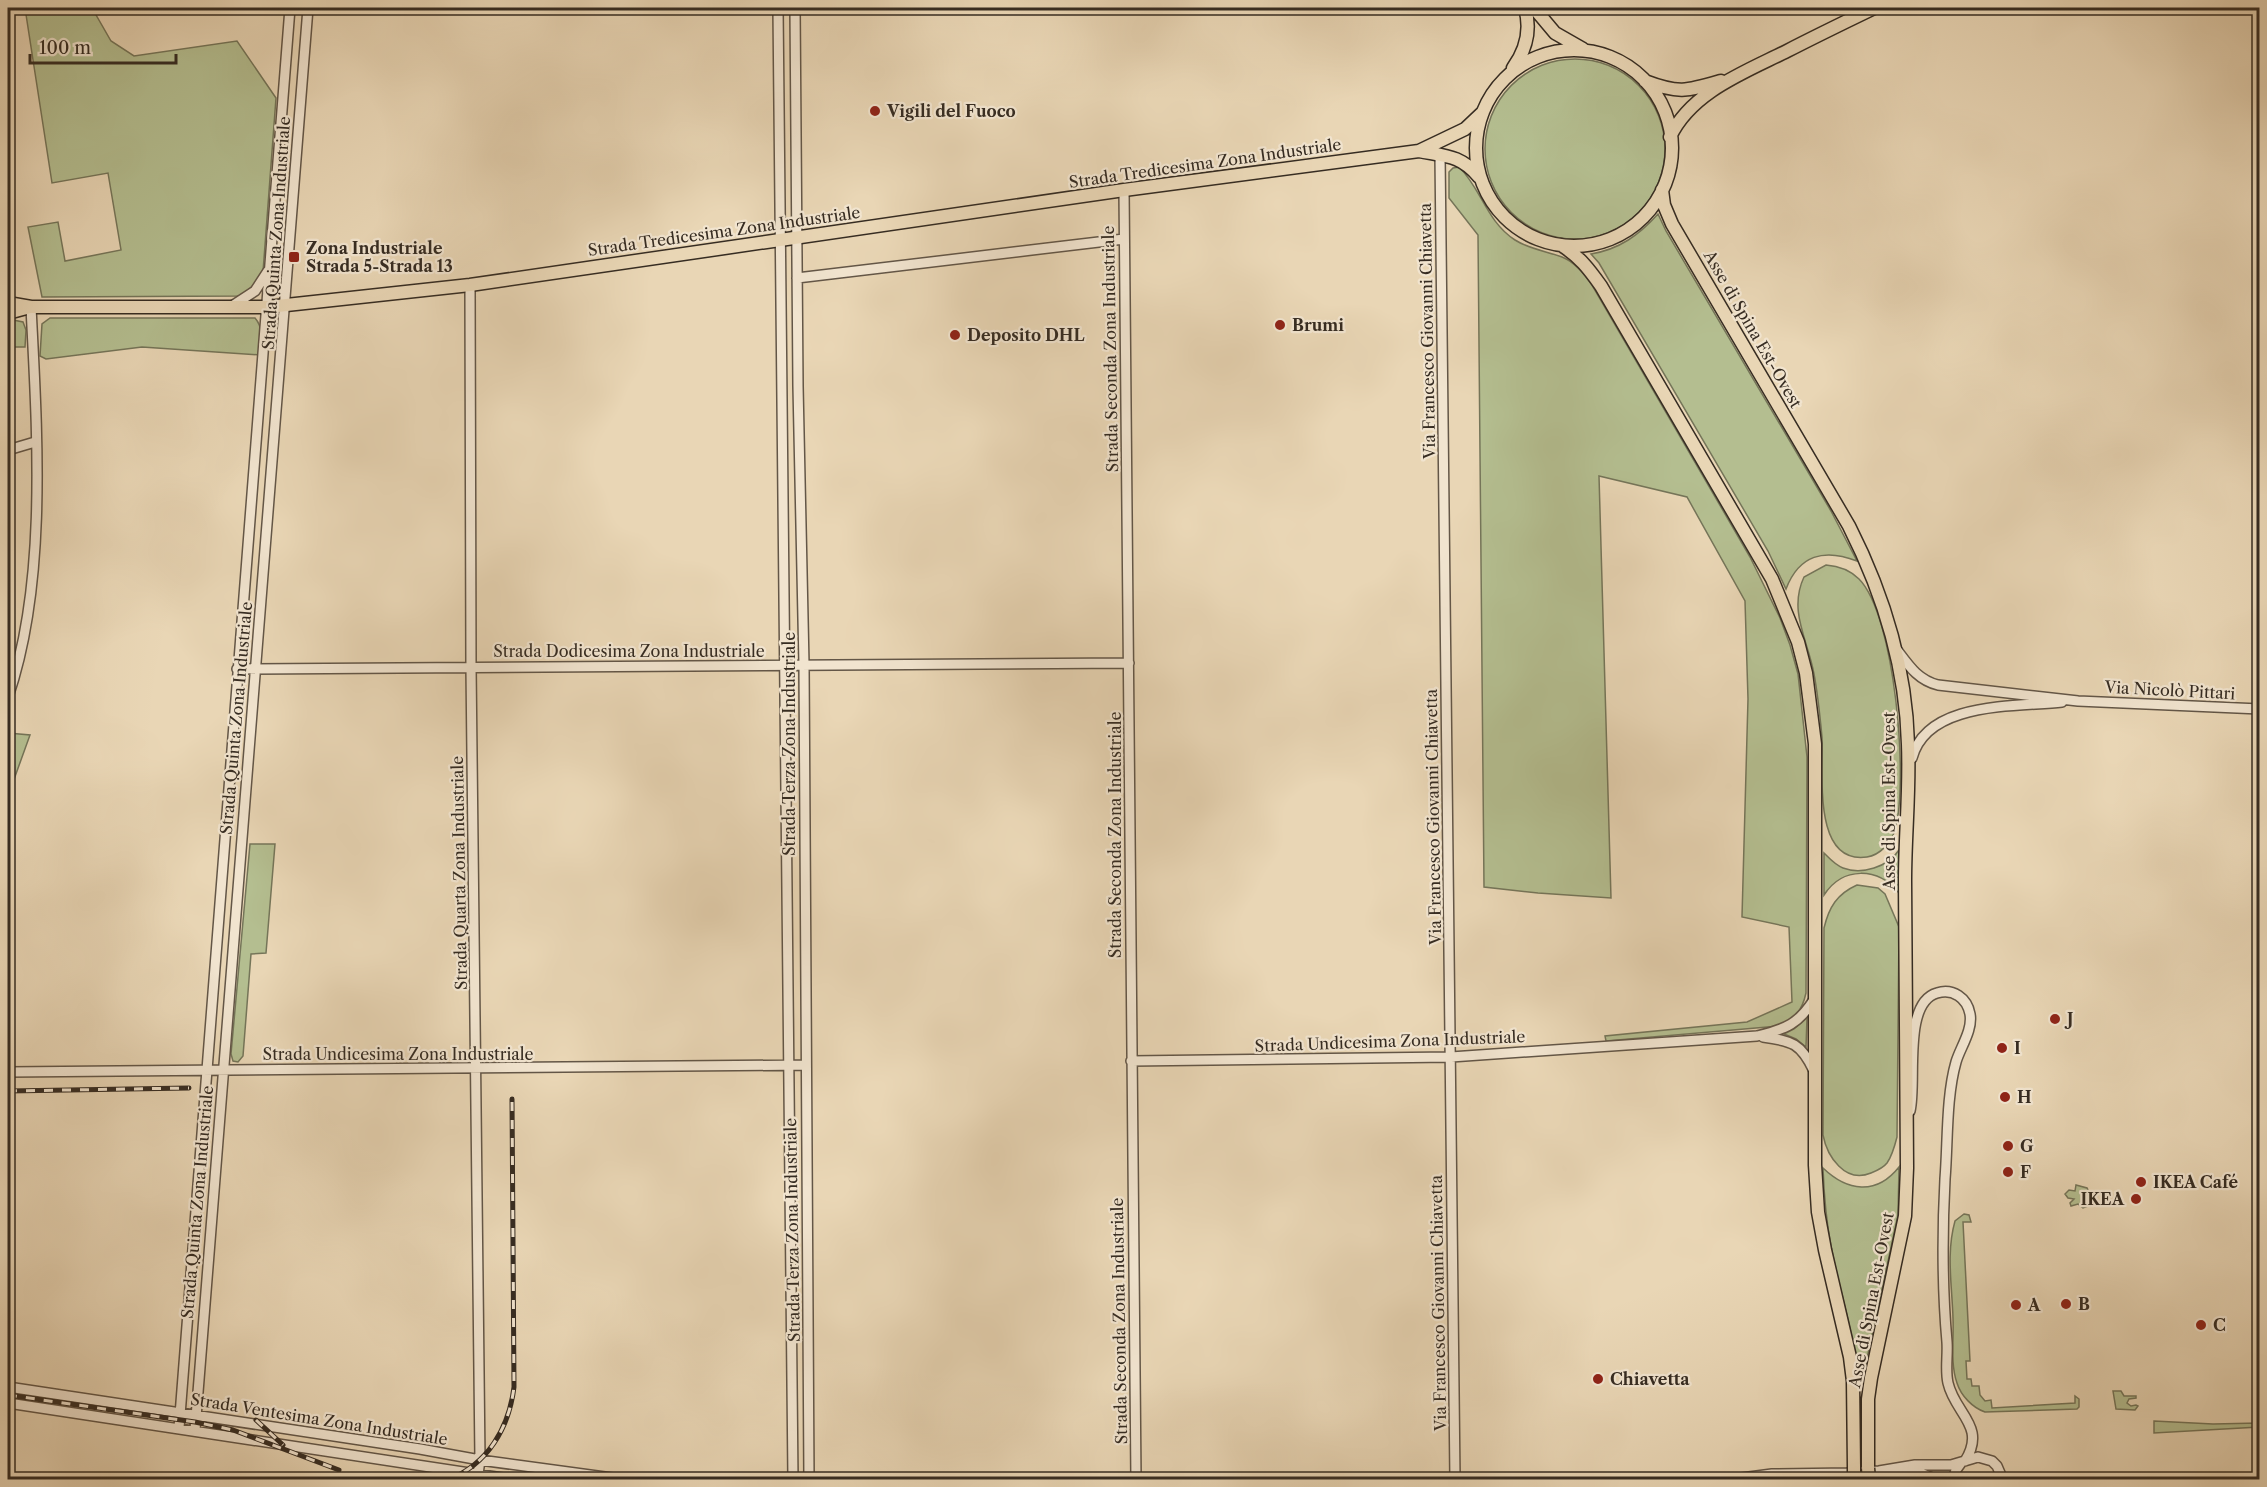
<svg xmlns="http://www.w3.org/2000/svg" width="2267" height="1487" viewBox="0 0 2267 1487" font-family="'Libre Caslon Text',serif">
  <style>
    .green { fill: #b4be90; stroke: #757559; stroke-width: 1.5 }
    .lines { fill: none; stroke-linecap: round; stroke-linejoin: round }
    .minor-casing { stroke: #635647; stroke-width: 12 }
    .major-casing { stroke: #362c22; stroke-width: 15 }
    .minor { stroke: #f1e4cf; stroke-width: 9 }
    .major { stroke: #e9d6b5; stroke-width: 12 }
    .rail-casing { stroke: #362c22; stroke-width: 5 }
    .rail { stroke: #f1e4cf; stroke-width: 3; stroke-dasharray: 9; stroke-linecap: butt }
    .major-bridge-casing { stroke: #362c22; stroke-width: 15; stroke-linecap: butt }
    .major-bridge { stroke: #e9d6b5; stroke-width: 12 }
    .poi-dot { fill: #8f2418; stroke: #f1e4cf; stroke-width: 2 }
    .labels { text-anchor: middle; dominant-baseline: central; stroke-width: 4.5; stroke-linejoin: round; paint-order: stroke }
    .poi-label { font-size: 16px; font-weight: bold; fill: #362c22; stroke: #f1e4cf; text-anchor: start }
    .street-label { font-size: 16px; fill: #362c22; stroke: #f1e4cf }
  </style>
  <rect width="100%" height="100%" fill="#e9d6b5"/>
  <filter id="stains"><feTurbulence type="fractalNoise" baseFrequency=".00333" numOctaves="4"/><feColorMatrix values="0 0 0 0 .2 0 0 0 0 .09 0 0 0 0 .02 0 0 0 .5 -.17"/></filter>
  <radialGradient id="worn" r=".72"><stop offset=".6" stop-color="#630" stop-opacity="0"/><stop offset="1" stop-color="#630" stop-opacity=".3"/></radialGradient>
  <path class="green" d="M25,8H92L111,41L134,56L237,41L276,98L263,272L256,283L241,296L42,297L28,227L58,222L65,261L121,250L108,173L52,183Z
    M1485 149a90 90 0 1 1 180 0a90 90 0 1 1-180 0Z
    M1459,167C1481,188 1486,221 1515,240C1529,249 1546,251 1562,257C1575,262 1584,274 1592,285L1750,557L1780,618L1790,645L1798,674L1807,757L1806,993C1802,1011 1795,1019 1779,1026L1606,1041L1605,1036L1747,1022L1792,1002L1789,927L1742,917L1748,699L1745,601L1687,497L1599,476L1611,898L1538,893L1484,887L1478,235L1449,198V172L1453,168Z
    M1658,214L1666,231L1831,511L1857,561C1824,548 1799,555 1786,589L1768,551L1599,263L1591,254C1620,249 1639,235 1658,214Z
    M50,318H255C264,328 261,342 260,355L142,347L46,359L40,356L42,324Z
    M8,319L23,322L26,330L25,347H8Z
    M1826,565C1839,566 1850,570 1859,579C1895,615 1909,782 1895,830C1891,843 1880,855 1867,857C1811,865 1824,770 1822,737C1820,716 1818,695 1814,674C1808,640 1788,611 1804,577Z
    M8,733L30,735L8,796Z
    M250,844H275L266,953L251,954L243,1056L238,1062L233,1061L231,1054Z
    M1899,850V893C1878,867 1843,866 1824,895V853C1830,859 1835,865 1843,868C1862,875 1888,867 1899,850Z
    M1857,885L1878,888L1885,894L1899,927L1897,1137C1895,1145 1892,1156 1887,1163C1884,1167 1876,1171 1871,1173C1845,1184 1827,1156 1823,1135L1824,928C1829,907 1837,894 1857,885Z
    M1807,1017L1806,1047L1796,1039L1784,1034L1794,1029Z
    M1899,1167L1898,1215L1863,1377L1859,1378C1854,1333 1839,1290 1831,1246C1826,1220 1824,1194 1823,1168C1847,1191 1876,1196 1899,1167Z
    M2076,1185L2087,1188L2089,1192L2087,1193L2088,1206L2083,1208L2078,1204L2071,1206L2070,1203L2074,1199L2068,1198L2065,1194L2069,1190L2075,1191Z
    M1964,1214L1969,1215L1971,1222H1963L1970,1361H1966L1967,1379H1971L1972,1386H1979L1980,1395L1985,1401L1991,1400L1992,1408L2075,1403V1396L2079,1399V1407L2077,1409L1985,1412C1973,1408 1961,1396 1957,1383C1950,1363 1954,1339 1953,1318C1952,1285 1946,1253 1955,1221Z
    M2113,1391H2121L2124,1396H2136V1398L2129,1399L2127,1403L2131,1406L2136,1405L2138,1406L2135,1410L2116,1409Z
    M2154,1421L2213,1424L2259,1423V1427L2154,1433Z"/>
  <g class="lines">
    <defs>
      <path id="minor" d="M778,8L793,1480
        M795,8L798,386L804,665L809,1480
        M1440,155L1455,1480
        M1124,190L1136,1480
        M797,278L1124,239
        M470,285L471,667L480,1460L478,1474
        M232,306L255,291L268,271
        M8,450L35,442
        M1897,650C1909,666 1918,680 1938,685L2078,701L2260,709
        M237,669L1129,663
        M8,697C48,581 37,429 31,307
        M1912,758C1927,701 2015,707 2062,702
        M1763,1037C1792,1041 1801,1043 1814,1071
        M1131,1061L1451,1057L1757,1036C1786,1029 1799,1024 1815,998
        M8,1072L805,1065
        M1910,1111C1917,1083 1902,1003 1937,993C1953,988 1967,998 1970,1014C1973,1030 1960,1048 1956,1062C1946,1097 1948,1142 1945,1179C1942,1236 1942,1286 1947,1342C1948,1356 1945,1370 1948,1383C1955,1414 1987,1426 1965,1461
        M8,1387L420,1449L480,1460L627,1480
        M8,1403L516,1480
        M179,1428L290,8
        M195,1430L308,8
        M1907,1470L1918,1472L1937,1480
        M1726,1480L1772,1474L1849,1473L1879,1471L1915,1465H1951L1978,1457L1992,1461L1997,1466L2003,1480
        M1953,1480L1956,1470L1961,1463"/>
      <path id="major" d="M1534,8L1555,33L1583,49
        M1476 148a98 98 0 1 1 196 0a98 98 0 1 1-196 0Z
        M1513,68C1526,50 1531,29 1525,8
        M1645,81C1679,94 1687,91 1721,81
        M1670,137C1691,92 1745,72 1787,51C1816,36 1845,22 1874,8
        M1419,151C1445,156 1461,155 1479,177
        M1662,190L1664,205L1672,224L1849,526C1884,595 1906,667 1908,744C1910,790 1905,835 1905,881C1906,977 1906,1072 1907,1168L1905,1216L1871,1378L1868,1399V1468
        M1561,245C1579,256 1589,269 1601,286L1772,579L1798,642L1806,673L1815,744V1165L1818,1212L1825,1250L1850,1357L1853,1381L1854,1467
        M8,303L31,307H268L470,285L1124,190L1419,151L1465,129L1483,112
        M8,313L30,307"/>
    </defs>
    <use href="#minor" class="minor-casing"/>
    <use href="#major" class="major-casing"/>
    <use href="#minor" class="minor"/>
    <use href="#major" class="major"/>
    <defs>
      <path id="rail" d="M8,1091L189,1088
        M8,1395L195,1422L233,1430L339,1470
        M256,1420L283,1445
        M448,1480C488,1464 509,1428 514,1387L512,1099"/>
    </defs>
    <use href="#rail" class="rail-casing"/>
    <use href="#rail" class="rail"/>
    <defs>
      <path id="major-bridge" d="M1854,1467V1480
        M1868,1468L1869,1480"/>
    </defs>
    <use href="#major-bridge" class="major-bridge-casing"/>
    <use href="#major-bridge" class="major-bridge"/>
  </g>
  <g class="poi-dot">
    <circle cx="875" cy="111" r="6"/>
    <rect x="288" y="251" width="12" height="12" rx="3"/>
    <circle cx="1280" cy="325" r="6"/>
    <circle cx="955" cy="335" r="6"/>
    <circle cx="2055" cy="1019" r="6"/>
    <circle cx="2002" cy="1048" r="6"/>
    <circle cx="2005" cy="1097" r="6"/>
    <circle cx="2008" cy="1146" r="6"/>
    <circle cx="2008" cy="1172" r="6"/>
    <circle cx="2141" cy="1182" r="6"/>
    <circle cx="2136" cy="1199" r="6"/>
    <circle cx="2066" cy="1304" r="6"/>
    <circle cx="2016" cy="1305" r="6"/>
    <circle cx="2201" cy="1325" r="6"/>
    <circle cx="1598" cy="1379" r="6"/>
  </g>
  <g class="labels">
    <g class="poi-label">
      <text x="887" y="111">Vigili del Fuoco</text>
      <text x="306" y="248">Zona Industriale<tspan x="306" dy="18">Strada 5-Strada 13</tspan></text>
      <text x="1292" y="325">Brumi</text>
      <text x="967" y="335">Deposito DHL</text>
      <text x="2067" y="1019">J</text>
      <text x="2014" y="1048">I</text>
      <text x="2017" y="1097">H</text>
      <text x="2020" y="1146">G</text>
      <text x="2020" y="1172">F</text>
      <text x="2153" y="1182">IKEA Café</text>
      <text x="2124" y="1199" text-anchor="end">IKEA</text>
      <text x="2078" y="1304">B</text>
      <text x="2028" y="1305">A</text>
      <text x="2213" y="1325">C</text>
      <text x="1610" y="1379">Chiavetta</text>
    </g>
    <g class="street-label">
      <text transform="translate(1205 163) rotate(-8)">Strada Tredicesima Zona Industriale</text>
      <text transform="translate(724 231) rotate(-8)">Strada Tredicesima Zona Industriale</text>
      <text transform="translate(276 233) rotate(-86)">Strada Quinta Zona Industriale</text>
      <text transform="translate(1753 329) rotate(60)">Asse di Spina Est-Ovest</text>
      <text transform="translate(1427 331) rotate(-91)">Via Francesco Giovanni Chiavetta</text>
      <text transform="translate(1110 349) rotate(-91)">Strada Seconda Zona Industriale</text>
      <text x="629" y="651">Strada Dodicesima Zona Industriale</text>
      <text transform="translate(2170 690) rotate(3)">Via Nicolò Pittari</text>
      <text transform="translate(236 718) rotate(-85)">Strada Quinta Zona Industriale</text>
      <text transform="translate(789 744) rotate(-90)">Strada Terza Zona Industriale</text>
      <text transform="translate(1889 801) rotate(-90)">Asse di Spina Est-Ovest</text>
      <text transform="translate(1433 817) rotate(-91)">Via Francesco Giovanni Chiavetta</text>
      <text transform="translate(1115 835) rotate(-90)">Strada Seconda Zona Industriale</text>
      <text transform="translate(459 873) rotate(-91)">Strada Quarta Zona Industriale</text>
      <text transform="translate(1390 1041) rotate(-2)">Strada Undicesima Zona Industriale</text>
      <text x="398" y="1054">Strada Undicesima Zona Industriale</text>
      <text transform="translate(197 1202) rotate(-85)">Strada Quinta Zona Industriale</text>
      <text transform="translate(792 1230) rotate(-91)">Strada Terza Zona Industriale</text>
      <text transform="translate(1871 1300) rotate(-79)">Asse di Spina Est-Ovest</text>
      <text transform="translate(1438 1303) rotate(-91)">Via Francesco Giovanni Chiavetta</text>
      <text transform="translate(1119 1321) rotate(-91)">Strada Seconda Zona Industriale</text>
      <text transform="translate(319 1419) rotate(9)">Strada Ventesima Zona Industriale</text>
    </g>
  </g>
  <rect width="2267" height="1487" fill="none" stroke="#e9d6b5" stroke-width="30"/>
  <rect x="9" y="9" width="2249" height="1469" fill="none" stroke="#362c22" stroke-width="3"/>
  <rect x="15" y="15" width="2237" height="1457" fill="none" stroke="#362c22" stroke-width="1.5"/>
  <path d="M30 54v9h146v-9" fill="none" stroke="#362c22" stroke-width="3"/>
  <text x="39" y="54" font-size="18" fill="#362c22" stroke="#f1e4cf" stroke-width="4.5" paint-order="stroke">100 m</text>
  <rect width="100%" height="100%" filter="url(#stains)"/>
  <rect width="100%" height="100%" fill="url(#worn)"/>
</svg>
